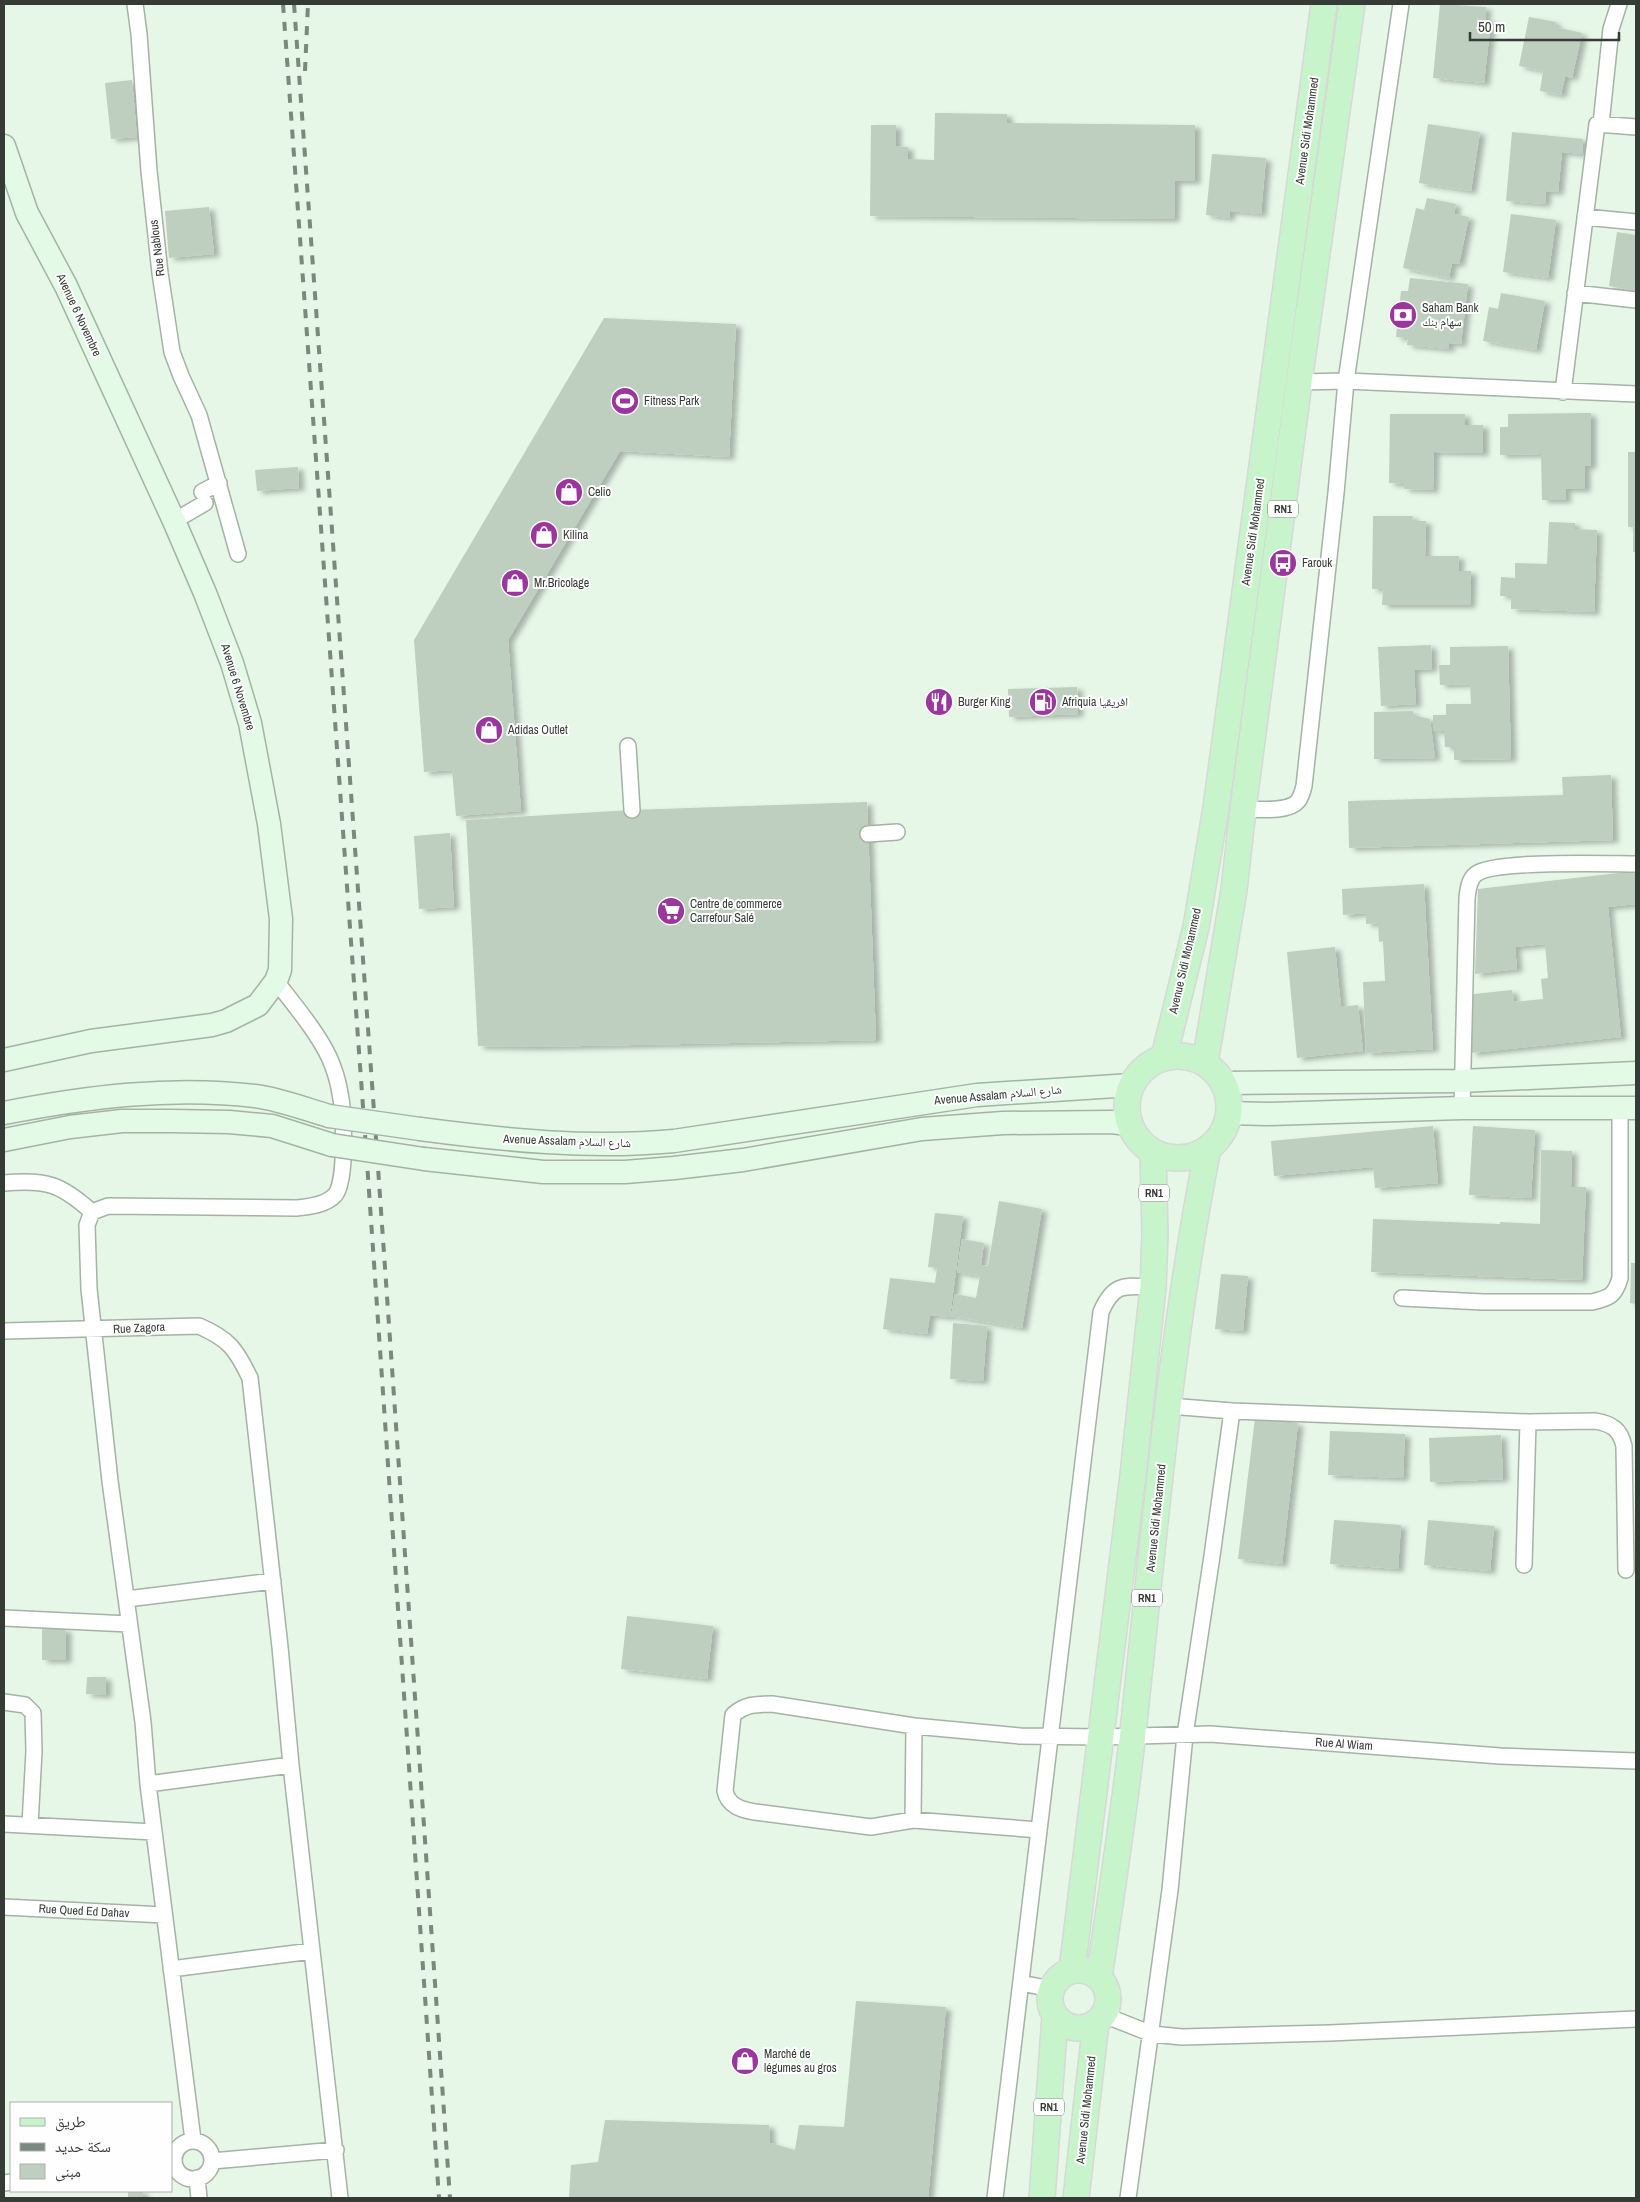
<svg xmlns="http://www.w3.org/2000/svg" width="1640" height="2202" viewBox="0 0 1640 2202" font-family="'Archivo Narrow','Noto Naskh Arabic',sans-serif">
  <style>
    .building { fill: #becebf; filter: url(#shadow) }
    .lines { fill: none; stroke-linecap: round; stroke-linejoin: round }
    .street-casing { stroke: #a4b3a5; stroke-width: 18 }
    .secondary-casing { stroke: #a4b3a5; stroke-width: 25 }
    .primary-casing { stroke: #d7d8d7; stroke-width: 28 }
    .street { stroke: #fff; stroke-width: 15 }
    .secondary { stroke: #e3fae6; stroke-width: 22 }
    .primary { stroke: #c8f4cc; stroke-width: 25 }
    .rail { stroke: #7c877d; stroke-width: 4; stroke-dasharray: 9 9; stroke-linecap: butt }
    .secondary-bridge-casing { stroke: #a4b3a5; stroke-width: 25; stroke-linecap: butt }
    .secondary-bridge { stroke: #e3fae6; stroke-width: 22 }
    .labels { text-anchor: middle; dominant-baseline: central; stroke-width: 4; stroke-linejoin: round; paint-order: stroke }
    .shield { fill: #fefefe; stroke: #717672; stroke-width: 1 }
    .shield-label { font-size: 11px; font-weight: bold; fill: #353c36 }
    .street-label { font-size: 12px; fill: #353c36; stroke: #fefefe }
    .poi-label { font-size: 12px; fill: #353c36; stroke: #fefefe; text-anchor: start }
  </style>
  <defs>
    <filter id="shadow"><feDropShadow dx="5.5" dy="3" stdDeviation="2.5" flood-color="#0004"/></filter>
  </defs>
  <rect width="100%" height="100%" fill="#e6f6e7"/>
  <path class="building" d="M1440,4L1486,7L1485,20H1491L1484,83L1433,78Z
    M1529,17L1556,22L1555,27L1582,33L1572,78L1565,76L1561,95L1540,91L1543,71L1519,66Z
    M132,80L137,137L111,139L105,83Z
    M935,113L1007,114V123L1195,125V181H1175L1174,219L870,216L871,125H896V146L908,147V159L934,160Z
    M1428,124L1480,132L1471,191L1419,183Z
    M1512,132L1583,139L1582,154L1562,152L1558,192L1546,191L1545,204L1506,201Z
    M1212,154L1266,158L1261,214L1230,211L1229,218L1206,215Z
    M1427,198L1456,204L1454,214L1469,217L1459,264L1452,263L1449,278L1403,268L1416,208L1424,210Z
    M209,207L214,254L169,258L165,211Z
    M1511,214L1556,220L1548,278L1503,272Z
    M1617,232L1636,235V291L1609,286Z
    M1410,278L1468,284L1461,344L1449,343V349L1407,345L1408,338L1396,337L1401,291H1408Z
    M1501,293L1545,301L1536,350L1483,341L1489,307L1498,309Z
    M604,318L736,324L729,457L620,451L508,640L521,811L456,816L452,770L424,772L414,640Z
    M1591,413V466H1585V489H1565L1566,500H1542L1541,454L1500,455V427H1508V414Z
    M1390,414H1465V425H1483V453L1434,452L1433,490L1404,489V484L1389,483Z
    M1628,452H1636V552H1633V527H1628Z
    M298,467L299,488L257,491L255,470Z
    M1373,516H1413L1412,521H1426L1425,556H1459L1458,571H1471L1470,605H1382L1383,589H1372Z
    M1549,522L1575,523V529L1597,530L1594,612L1511,609V596H1500L1501,577L1515,578V563L1547,564Z
    M1431,645L1432,669L1414,670L1416,704L1381,706L1378,647Z
    M1508,646L1511,759L1454,760V747H1445L1444,731H1433V715H1446V704H1471L1470,684L1440,685L1439,665H1450V647Z
    M1077,687L1078,714L1009,717L1008,689Z
    M1413,711V715L1430,719L1435,758L1374,759V712Z
    M1611,775L1613,840L1349,848L1348,801L1563,795L1562,777Z
    M867,802L876,1040L533,1047L478,1046L466,820L632,810Z
    M450,833L454,907L419,909L414,836Z
    M1636,871V904L1608,907L1621,1037L1471,1053L1465,995L1512,990L1514,1002L1543,999L1541,979L1548,978L1545,944L1515,947L1517,969L1475,974L1478,889Z
    M1424,884L1433,1049L1366,1053L1363,982L1385,981L1383,941L1379,942L1378,923L1366,924V913L1343,915L1342,889Z
    M1335,947L1341,1007L1358,1005L1363,1051L1297,1058L1287,952Z
    M1433,1126L1438,1183L1375,1188L1373,1167L1274,1176L1271,1141Z
    M1473,1126L1535,1130L1531,1198L1469,1195Z
    M1541,1150L1572,1151L1571,1187H1586L1582,1280L1371,1272L1373,1219L1500,1224V1222L1540,1224Z
    M999,1201L1042,1209L1022,1328L951,1316L955,1294L976,1298L980,1276L957,1272L962,1239L984,1243L981,1265L988,1266Z
    M935,1213L963,1216L950,1317L930,1315L927,1334L883,1329L890,1278L935,1283L937,1268L928,1267Z
    M1631,1263H1636V1304L1630,1303Z
    M1221,1274L1248,1276L1243,1331L1215,1329Z
    M953,1323L987,1326L983,1381L950,1379Z
    M1255,1418L1298,1423L1282,1564L1238,1559Z
    M1330,1431L1405,1434L1403,1478L1328,1475Z
    M1501,1435L1503,1479L1430,1482L1429,1438Z
    M1334,1520L1401,1525L1398,1569L1330,1564Z
    M1428,1520L1494,1526L1490,1571L1424,1565Z
    M627,1616L713,1626L707,1679L621,1669Z
    M42,1629H66V1660H42Z
    M87,1677H106V1695L86,1694Z
    M856,2001L946,2007L928,2198H569L571,2165L598,2162L605,2120L769,2125L770,2143L795,2150L799,2125L844,2127Z
    M128,2191H143V2198H128Z"/>
  <g class="lines">
    <defs>
      <path id="street" d="M135,4L139,34L149,171L160,273L172,352L181,376L199,415L238,554
        M1601,124L1611,29L1619,4
        M1585,217L1636,222
        M1575,293L1636,300
        M1299,382L1346,381L1636,394
        M1563,392L1597,124L1636,127
        M202,492L219,483
        M174,521L205,503
        M628,746L632,810
        M1243,809C1257,809 1288,813 1298,801C1301,797 1303,790 1304,786L1336,493L1346,381L1401,4
        M868,834L897,832
        M1462,1108L1467,898C1468,889 1469,879 1476,874C1493,860 1609,864 1636,864
        M4,1183C46,1179 61,1184 92,1212
        M1402,1298L1483,1302H1592C1609,1298 1615,1296 1620,1278V1109
        M4,1331L199,1326C229,1339 236,1349 250,1378L280,1647L291,1765L340,2198
        M1169,1406L1232,1411L1528,1422L1595,1421C1612,1424 1620,1429 1624,1446L1626,1570
        M1524,1565L1528,1422
        M127,1599L273,1581
        M4,1618L129,1624
        M4,1702L25,1705L33,1713L34,1751L30,1825
        M148,1784L291,1765
        M913,1820L914,1726
        M4,1824L154,1832
        M1039,1830L913,1820L871,1827L755,1812C742,1810 728,1806 725,1791L733,1715C745,1704 757,1704 772,1704L914,1726L1020,1736L1101,1737L1210,1734L1500,1756L1636,1761
        M4,1907L164,1915
        M171,1969L312,1951
        M1021,1983L1051,1989
        M1104,2015L1152,2034L1182,2037L1330,2033L1636,2019
        M193,2140L148,1784L143,1722L110,1481L89,1289L87,1225L92,1212L108,1206L296,1208C309,1207 326,1205 335,1195C347,1181 344,1112 340,1093C338,1081 334,1068 329,1057C316,1030 294,1005 276,981
        M174 2160a19 19 0 1 1 38 0a19 19 0 1 1-38 0Z
        M212,2161L336,2150
        M197,2178L199,2198
        M4,2183L11,2182
        M995,2198L1101,1312C1114,1282 1125,1286 1153,1287
        M1128,2198L1170,1890L1185,1735L1212,1556L1232,1411"/>
      <path id="secondary" d="M4,146L27,213L66,286L174,521L205,593L232,663L250,723L269,824L281,919L280,970L276,981L258,1005L226,1021L212,1025L91,1041L4,1060
        M1224,1083L1461,1081L1636,1073
        M4,1113C86,1097 171,1086 255,1096C279,1099 305,1109 329,1116
        M1229,1113L1267,1114L1462,1108H1636
        M420,1129C504,1140 589,1149 674,1141L977,1095L1131,1085
        M4,1140L70,1127L122,1121H171L229,1122L272,1126L332,1145
        M424,1159L543,1172H625L674,1168L743,1160L922,1129L1003,1123L1111,1122L1129,1124"/>
      <path id="primary" d="M1127 1107a51 51 0 1 1 102 0a51 51 0 1 1-102 0Z
        M1164,1057L1196,927L1216,808L1324,4
        M1205,1063L1234,890L1243,809L1299,382L1352,4
        M1072,1970L1133,1475L1153,1287L1155,1234L1153,1152
        M1050 1999a29 29 0 1 1 58 0a29 29 0 1 1-58 0Z
        M1099,1978C1111,1896 1124,1814 1133,1732C1154,1537 1170,1340 1208,1148
        M1042,2198L1055,2016
        M1076,2198L1096,2022"/>
    </defs>
    <use href="#street" class="street-casing"/>
    <use href="#secondary" class="secondary-casing"/>
    <use href="#primary" class="primary-casing"/>
    <use href="#street" class="street"/>
    <use href="#secondary" class="secondary"/>
    <use href="#primary" class="primary"/>
    <path class="rail" d="M283,4L366,1148L439,2198
      M294,4L376,1139L450,2198
      M305,71L308,4"/>
    <defs>
      <path id="secondary-bridge" d="M329,1116L420,1129
        M332,1145L424,1159"/>
    </defs>
    <use href="#secondary-bridge" class="secondary-bridge-casing"/>
    <use href="#secondary-bridge" class="secondary-bridge"/>
  </g>
  <defs>
    <symbol id="bank-disc" viewBox="-11 -11 22 22"><circle r="9.5" fill="#9a369d" stroke="#fefefe"/><path d="M-6-4H6V4H-6ZM0-2.3a2.3 2.3 0 1 0 0 4.6a2.3 2.3 0 1 0 0-4.6Z" fill="#fff"/></symbol>
    <symbol id="stadium-disc" viewBox="-11 -11 22 22"><circle r="9.5" fill="#9a369d" stroke="#fefefe"/><path d="M0-5a6.5 5 0 1 0 0 10a6.5 5 0 1 0 0-10ZM-3.5-1.8h7v3.6h-7Z" fill="#fff"/></symbol>
    <symbol id="shop-disc" viewBox="-11 -11 22 22"><circle r="9.5" fill="#9a369d" stroke="#fefefe"/><path d="M-5-2.5h2.3a2.7 3.5 0 0 1 5.4 0H5L5.5 6h-11ZM-1.5-2.5h3a1.5 2.3 0 0 0-3 0Z" fill="#fff"/></symbol>
    <symbol id="bus-disc" viewBox="-11 -11 22 22"><circle r="9.5" fill="#9a369d" stroke="#fefefe"/><path d="M-5-6H5V4H4V6H2V4H-2V6H-4V4H-5ZM-3.5-4V0h7V-4ZM-3.5 1.2v1.5H-2V1.2ZM2 1.2v1.5H3.5V1.2Z" fill="#fff"/></symbol>
    <symbol id="restaurant-disc" viewBox="-11 -11 22 22"><circle r="9.5" fill="#9a369d" stroke="#fefefe"/><path d="M-5-6h1v4h1v-4h1v4h1v-4h1v5L-1.5 .5V6h-2V.5L-5-1ZM5-6V6H3V1.5H1.5Q1.5-4 5-6Z" fill="#fff"/></symbol>
    <symbol id="fuel-disc" viewBox="-11 -11 22 22"><circle r="9.5" fill="#9a369d" stroke="#fefefe"/><path d="M-5.5-6h7V0h2V4h1.3V-2.5L3-4.5l.8-.8L6-3V5H2.5V1h-1V6h-7ZM-4.2-4.7v3.2H.2V-4.7Z" fill="#fff"/></symbol>
    <symbol id="supermarket-disc" viewBox="-11 -11 22 22"><circle r="9.5" fill="#9a369d" stroke="#fefefe"/><path d="M-6-5.5h2.5l.6 2H6L4.5 2H-2.5L-4.4-4H-6ZM-1.5 3.2a1.3 1.3 0 1 0 .1 0ZM3 3.2a1.3 1.3 0 1 0 .1 0Z" fill="#fff"/></symbol>
  </defs>
  <g fill-rule="evenodd">
    <use href="#bank-disc" x="1387" y="299" width="32" height="32"/>
    <use href="#stadium-disc" x="609" y="385" width="32" height="32"/>
    <use href="#shop-disc" x="553" y="476" width="32" height="32"/>
    <use href="#shop-disc" x="528" y="519" width="32" height="32"/>
    <use href="#bus-disc" x="1267" y="547" width="32" height="32"/>
    <use href="#shop-disc" x="499" y="567" width="32" height="32"/>
    <use href="#restaurant-disc" x="923" y="686" width="32" height="32"/>
    <use href="#fuel-disc" x="1027" y="686" width="32" height="32"/>
    <use href="#shop-disc" x="473" y="714" width="32" height="32"/>
    <use href="#supermarket-disc" x="655" y="895" width="32" height="32"/>
    <use href="#shop-disc" x="729" y="2045" width="32" height="32"/>
  </g>
  <g class="labels">
    <g class="shield">
      <rect x="1268" y="500.5" width="30" height="17" rx="4"/>
      <rect x="1139" y="1184.5" width="30" height="17" rx="4"/>
      <rect x="1132" y="1589.5" width="30" height="17" rx="4"/>
      <rect x="1034" y="2098.5" width="30" height="17" rx="4"/>
    </g>
    <g class="shield-label">
      <text x="1283" y="509">RN1</text>
      <text x="1154" y="1193">RN1</text>
      <text x="1147" y="1598">RN1</text>
      <text x="1049" y="2107">RN1</text>
    </g>
    <g class="street-label">
      <text transform="translate(1307 131) rotate(-82)">Avenue Sidi Mohammed</text>
      <text transform="translate(157 248) rotate(-97)">Rue Nablous</text>
      <text transform="translate(79 315) rotate(65)">Avenue 6 Novembre</text>
      <text transform="translate(1253 532) rotate(-82)">Avenue Sidi Mohammed</text>
      <text transform="translate(238 687) rotate(73)">Avenue 6 Novembre</text>
      <text transform="translate(1185 961) rotate(-77)">Avenue Sidi Mohammed</text>
      <text transform="translate(998 1095) rotate(-5)">Avenue Assalam شارع السلام</text>
      <text transform="translate(567 1141) rotate(2)">Avenue Assalam شارع السلام</text>
      <text transform="translate(139 1328) rotate(-3)">Rue Zagora</text>
      <text transform="translate(1156 1518) rotate(-84)">Avenue Sidi Mohammed</text>
      <text transform="translate(1344 1744) rotate(4)">Rue Al Wiam</text>
      <text transform="translate(84 1911) rotate(3)">Rue Qued Ed Dahav</text>
      <text transform="translate(1086 2110) rotate(-84)">Avenue Sidi Mohammed</text>
    </g>
    <g class="poi-label">
      <text x="1422" y="308">Saham Bank<tspan x="1422" dy="14">سهام بنك</tspan></text>
      <text x="644" y="401">Fitness Park</text>
      <text x="588" y="492">Celio</text>
      <text x="563" y="535">Kilina</text>
      <text x="1302" y="563">Farouk</text>
      <text x="534" y="583">Mr.Bricolage</text>
      <text x="958" y="702">Burger King</text>
      <text x="1062" y="702">Afriquia افريقيا</text>
      <text x="508" y="730">Adidas Outlet</text>
      <text x="690" y="904">Centre de commerce<tspan x="690" dy="14">Carrefour Salé</tspan></text>
      <text x="764" y="2054">Marché de<tspan x="764" dy="14">légumes au gros</tspan></text>
    </g>
  </g>
  <rect width="1640" height="2202" fill="none" stroke="#353c36" stroke-width="10"/>
  <rect x="10" y="2102" width="162" height="90" fill="#fefefe" stroke="#aeb0ae"/>
  <rect x="20" y="2118" width="25" height="8" fill="#c8f4cc" stroke="#aeb0ae"/>
  <text x="55" y="2127" font-size="15" fill="#353c36">طريق</text>
  <rect x="20" y="2143" width="25" height="8" fill="#7c877d" stroke="#aeb0ae"/>
  <text x="55" y="2152" font-size="15" fill="#353c36">سكة حديد</text>
  <rect x="20" y="2164" width="25" height="15" fill="#becebf" stroke="#aeb0ae"/>
  <text x="55" y="2177" font-size="15" fill="#353c36">مبنى</text>
  <path d="M1470 32v8h149v-8" fill="none" stroke="#353c36" stroke-width="2.5"/>
  <text x="1478" y="32" font-size="15" fill="#353c36" stroke="#fefefe" stroke-width="4" paint-order="stroke">50 m</text>
</svg>
